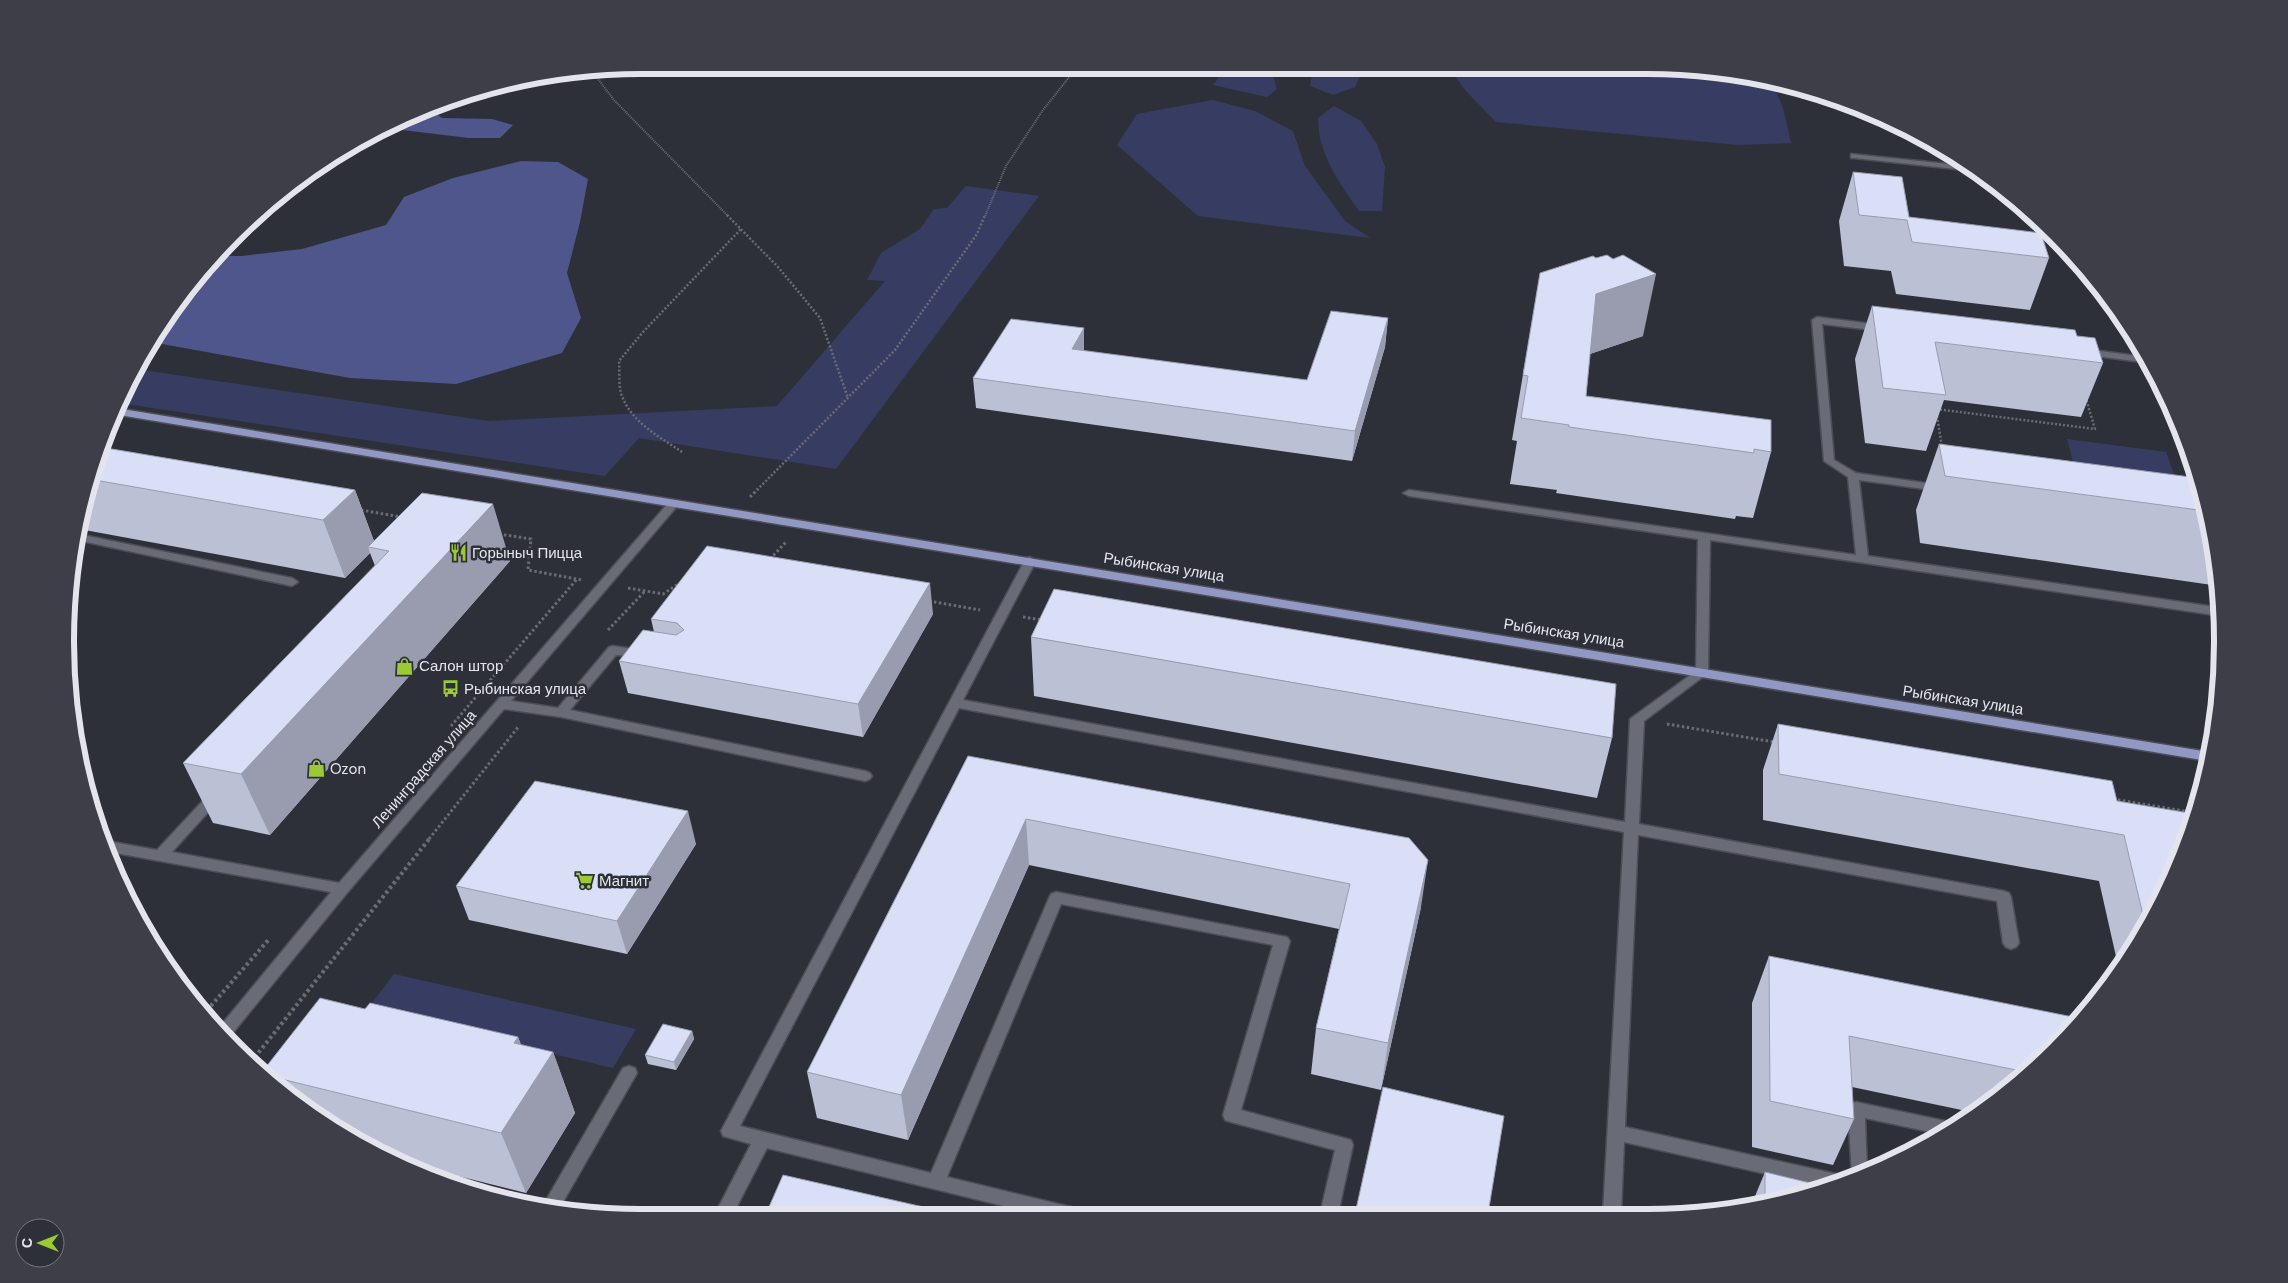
<svg xmlns="http://www.w3.org/2000/svg" width="2288" height="1283" viewBox="0 0 2288 1283" font-family="'DM Sans',sans-serif">
  <style>
    .green { fill: #373d62 }
    .forest { fill: #4f568b }
    .lines { fill: none; stroke-linecap: round; stroke-linejoin: round }
    .minor-casing { stroke: #4c4d56; stroke-width: 3 }
    .major-casing { stroke: #4c4d56; stroke-width: 3 }
    .path-far3 { stroke: #6a6c74; stroke-width: 2; stroke-dasharray: 1 1; stroke-linecap: butt }
    .path-far2 { stroke: #6a6c74; stroke-width: 2.5; stroke-dasharray: 2 2; stroke-linecap: butt }
    .path-far1 { stroke: #6a6c74; stroke-width: 3; stroke-dasharray: 2.5 2.5; stroke-linecap: butt }
    .path { stroke: #6a6c74; stroke-width: 4; stroke-dasharray: 3 3; stroke-linecap: butt }
    .minor { fill: #696b77; fill-rule: evenodd }
    .major { fill: #9198c3; fill-rule: evenodd }
    .wall { fill: #bbc0d5 }
    .shaded-wall { fill: #999cae }
    .building { fill: #dadff8; stroke: #999cae }
    .labels { text-anchor: middle; dominant-baseline: central; stroke-width: 5; stroke-linejoin: round; paint-order: stroke }
    .poi-label { font-size: 15px; fill: #e4e5ec; stroke: #2e3039; text-anchor: start }
    .street-label { font-size: 15px; fill: #e4e5ec; stroke: #2e3039 }
    .rim { fill: none; stroke: #e4e5ec; stroke-width: 6 }
  </style>
  <rect width="100%" height="100%" fill="#2e3039"/>
  <path class="green" d="M1227,66H1287L1271,68L1277,89L1267,97L1213,85Z
    M1332,66H1345L1362,72L1355,87L1333,95L1310,86L1313,71Z
    M1448,66H1684L1772,81L1783,108L1791,143L1738,145L1496,122L1465,90Z
    M1212,100L1255,111L1293,131L1305,166L1345,221L1370,238L1198,216L1117,145L1137,114Z
    M1334,106L1361,121L1377,144L1385,167L1382,211H1359C1339,182 1318,154 1318,118Z
    M966,186L1039,196L836,469L639,438L605,476L119,403L136,369L489,421L777,406L885,281L867,280L881,253L920,229L934,209L947,208Z
    M2067,439L2166,452L2190,518L2076,473Z
    M394,974L636,1029L613,1068L367,1010Z"/>
  <path class="forest" d="M428,108L442,118L492,119L513,125L500,138H469L394,129Z
    M521,161L558,162L588,179L580,222L567,273L581,318L562,353L456,384L350,378L151,342L162,321L214,256H242L302,249L386,225L404,197L453,178Z"/>
  <g class="lines">
    <defs>
      <path id="minor" d="M1851,154L1968,166L1975,171L1854,158H1851Z
        M1817,317L1881,325L1886,328L1881,331L1822,324L1834,460L1856,473L1939,485L1945,488L1939,491L1859,480L1868,556L2222,608L2221,616L1710,540L1708,673L1644,721L1639,824L2004,891L2009,893L2011,897L2019,943L2016,947L2011,949L2006,947L2003,943L1997,901L1638,835L1625,1127L1841,1175L1848,1179L1829,1188L1624,1142L1621,1213H1603L1624,832L959,708L740,1126L931,1173L1049,898L1051,894L1056,892L1287,937L1290,941L1241,1110L1351,1140L1353,1145L1338,1214H1320L1335,1150L1231,1122L1225,1120L1223,1115L1273,945L1061,904L947,1177L1071,1207L1077,1209L1080,1215H1041L767,1148L732,1216H714L751,1144L723,1136L721,1131L1026,558L1030,557L1036,561L963,700L1625,822L1630,719L1696,671L1698,539L1409,496L1403,493L1409,490L1856,555L1848,477L1824,461L1812,320Z
        M2085,349L2145,357L2149,363L2081,354L2080,352Z
        M674,500L680,503L678,505L511,701L558,708L609,647L613,646L641,650L647,654L645,657L616,655L570,710L865,771L870,773L872,776L870,779L865,781L561,717L504,709L347,893L227,1040L217,1030L331,892L105,851L101,840L157,850L211,792H221L223,795L221,798L172,852L339,883L670,501Z
        M78,534L292,578L298,582L292,586L77,540Z
        M629,1066L635,1068L637,1073L559,1209L542,1207L623,1068Z
        M1856,1102L1950,1122L1957,1126L1940,1134L1865,1118L1867,1170L1852,1177L1848,1109L1850,1104Z"/>
      <path id="major" d="M116,408L2209,752L2210,753L2208,761L113,414Z"/>
    </defs>
    <use href="#minor" class="minor-casing"/>
    <use href="#major" class="major-casing"/>
    <path class="path-far3" d="M1067,65L1077,67
      M873,67L898,65
      M591,70L614,100L728,216
      M985,216L1006,166L1043,110L1078,66"/>
    <path class="path-far2" d="M727,215L778,267L820,318L848,398
      M1936,409L2095,429L2086,399
      M1937,416L1942,447
      M682,452C660,437 632,423 622,396C618,386 620,372 619,361L643,332L741,229
      M757,490L895,350L977,234L985,215"/>
    <path class="path-far1" d="M750,497L758,489
      M361,510L401,517
      M499,534L531,539L528,570L582,580
      M770,559L786,542
      M628,588L663,594L680,583
      M929,601L980,610
      M1023,617L1042,620
      M608,630L645,591
      M1667,724L1774,742
      M451,726L577,579
      M2113,799L2196,813
      M429,839L519,726"/>
    <path class="path" d="M203,1015L270,938
      M251,1062L430,838"/>
    <use href="#minor" class="minor"/>
    <use href="#major" class="major"/>
  </g>
  <path class="wall" d="M1853,172L1909,217L2049,258L2030,310L1896,294L1891,271L1844,266L1839,221Z
    M1540,273L1643,336L1590,354L1586,396L1771,452L1753,518L1736,516L1735,519L1556,493L1557,490L1510,484L1517,441L1512,440Z
    M1872,306L2077,336L2103,363L2081,417L1944,400L1926,451L1865,443L1855,359Z
    M1388,318L1385,347L1352,461L976,408L973,378L1084,328V351L1307,380Z
    M1939,444L2203,492L2219,586L1920,543L1916,510Z
    M100,447L355,490L374,541L510,561L270,835L213,823L183,763L375,566L370,553L345,578L79,529L85,493Z
    M933,614L863,737L628,693L619,661L654,632L651,619Z
    M1031,637L1612,738L1597,798L1034,696Z
    M1778,724L2117,801L2192,827L2146,930L2121,962L2117,961L2099,881L1763,820V770Z
    M968,756L1421,907L1381,1090L1311,1074L1316,1028L1339,929L1029,865L908,1140L817,1118L807,1072Z
    M696,844L627,954L469,920L456,886Z
    M1769,956L2054,1049L1976,1113L1852,1087L1854,1119L1833,1165L1752,1147V1003Z
    M365,1009L518,1037L521,1045L553,1052L575,1113L526,1193L406,1163L354,1141L290,1099L262,1072Z
    M692,1031L694,1039L676,1070L648,1064L645,1055Z
    M1765,1172L1831,1188L1751,1206Z"/>
  <path class="shaded-wall" d="M1656,274L1643,336L1584,356L1596,294Z
    M1388,318L1385,347L1352,461L1355,431Z
    M1084,328V358L1072,349Z
    M355,490L376,547H368L370,553L345,578L323,520Z
    M493,504L510,561L270,835L241,774Z
    M930,583L933,614L863,737L858,704Z
    M688,811L696,844L627,954L617,921Z
    M1026,819L1029,865L908,1140L901,1095Z
    M1428,860L1421,907L1381,1090L1388,1043Z
    M692,1031L694,1039L676,1070L674,1062Z
    M518,1037L535,1081L553,1052L575,1113L526,1193L501,1133L514,1043Z"/>
  <path class="building" d="M1853,172L1902,177L1909,217L2041,233L2049,258L1912,242L1907,220L1859,215Z
    M1607,255L1613,259L1623,255L1656,274L1596,294L1586,396L1771,420V452L1754,449V453L1569,427V425L1521,418L1528,376L1523,375L1540,273L1593,256L1596,258Z
    M1872,306L2075,330L2077,336L2095,338L2103,363L1935,342L1946,395L1883,388Z
    M1331,311L1388,318L1355,431L973,378L1011,319L1084,328L1072,349L1307,380Z
    M1939,444L2198,478L2203,492L2206,511L1945,476Z
    M100,447L355,490L323,520L89,479Z
    M422,493L493,504L241,774L183,763L389,551L368,547Z
    M707,546L930,583L858,704L619,661L643,630L676,635L684,630L677,623L651,619Z
    M1054,589L1616,684L1612,738L1031,637Z
    M1778,724L2112,781L2117,801L2195,814L2192,827L2152,916L2143,915L2124,835L1779,774Z
    M968,756L1409,838L1428,860L1388,1043L1316,1028L1350,884L1026,819L901,1095L807,1072Z
    M535,781L688,811L617,921L456,886Z
    M1769,956L2078,1018L2054,1049L2026,1072L1849,1036L1854,1119L1770,1101Z
    M320,998L365,1009L370,1003L518,1037L514,1043L553,1052L501,1133L265,1075L262,1072Z
    M663,1024L692,1031L674,1062L645,1055Z
    M1383,1087L1504,1116L1488,1214H1355Z
    M1765,1172L1831,1188L1765,1203Z
    M783,1175L963,1216H765Z"/>
  <defs>
    <symbol id="restaurant-bare" viewBox="-9 -9 18 18"><path d="M-5-6h1v4h1v-4h1v4h1v-4h1v5L-1.5 .5V6h-2V.5L-5-1ZM5-6V6H3V1.5H1.5Q1.5-4 5-6Z" fill="#9acb34" stroke="#2e3039" stroke-width="2.5" paint-order="stroke"/></symbol>
    <symbol id="shop-bare" viewBox="-9 -9 18 18"><path d="M-5-2.5h2.3a2.7 3.5 0 0 1 5.4 0H5L5.5 6h-11ZM-1.5-2.5h3a1.5 2.3 0 0 0-3 0Z" fill="#9acb34" stroke="#2e3039" stroke-width="2.5" paint-order="stroke"/></symbol>
    <symbol id="bus-bare" viewBox="-9 -9 18 18"><path d="M-5-6H5V4H4V6H2V4H-2V6H-4V4H-5ZM-3.5-4V0h7V-4ZM-3.5 1.2v1.5H-2V1.2ZM2 1.2v1.5H3.5V1.2Z" fill="#9acb34" stroke="#2e3039" stroke-width="2.5" paint-order="stroke"/></symbol>
    <symbol id="supermarket-bare" viewBox="-9 -9 18 18"><path d="M-6-5.5h2.5l.6 2H6L4.5 2H-2.5L-4.4-4H-6ZM-1.5 3.2a1.3 1.3 0 1 0 .1 0ZM3 3.2a1.3 1.3 0 1 0 .1 0Z" fill="#9acb34" stroke="#2e3039" stroke-width="2.5" paint-order="stroke"/></symbol>
  </defs>
  <g fill-rule="evenodd">
    <use href="#restaurant-bare" x="446" y="540" width="25" height="25"/>
    <use href="#shop-bare" x="392" y="654" width="25" height="25"/>
    <use href="#bus-bare" x="438" y="676" width="25" height="25"/>
    <use href="#shop-bare" x="304" y="756" width="25" height="25"/>
    <use href="#supermarket-bare" x="572" y="868" width="25" height="25"/>
  </g>
  <g class="labels">
    <g class="poi-label">
      <text x="472" y="553">Горыныч Пицца</text>
      <text x="419" y="666">Салон штор</text>
      <text x="464" y="689">Рыбинская улица</text>
      <text x="330" y="769">Ozon</text>
      <text x="599" y="881">Магнит</text>
    </g>
    <g class="street-label">
      <text transform="translate(1164 567) rotate(9)">Рыбинская улица</text>
      <text transform="translate(1564 633) rotate(9)">Рыбинская улица</text>
      <text transform="translate(1963 700) rotate(9)">Рыбинская улица</text>
      <text transform="translate(424 769) rotate(-49)">Ленинградская улица</text>
    </g>
  </g>
  <path d="M0 0H2288V1283H0ZM641 74H1647A567 567 0 0 1 2214 641V642A567 567 0 0 1 1647 1209H641A567 567 0 0 1 74 642V641A567 567 0 0 1 641 74Z" fill="#3d3e47" fill-rule="evenodd"/>
  <path class="rim" d="M641 74H1647A567 567 0 0 1 2214 641V642A567 567 0 0 1 1647 1209H641A567 567 0 0 1 74 642V641A567 567 0 0 1 641 74Z"/>
  <g transform="translate(40 1243) rotate(270)"><circle r="24" fill="#2e3039" stroke="#777881"/>
  <path d="M0-4L9 19L0 12L-9 19Z" fill="#9acb34"/>
  <text y="-8" font-size="14" font-weight="bold" text-anchor="middle" fill="#e4e5ec">С</text>
  </g>
</svg>
